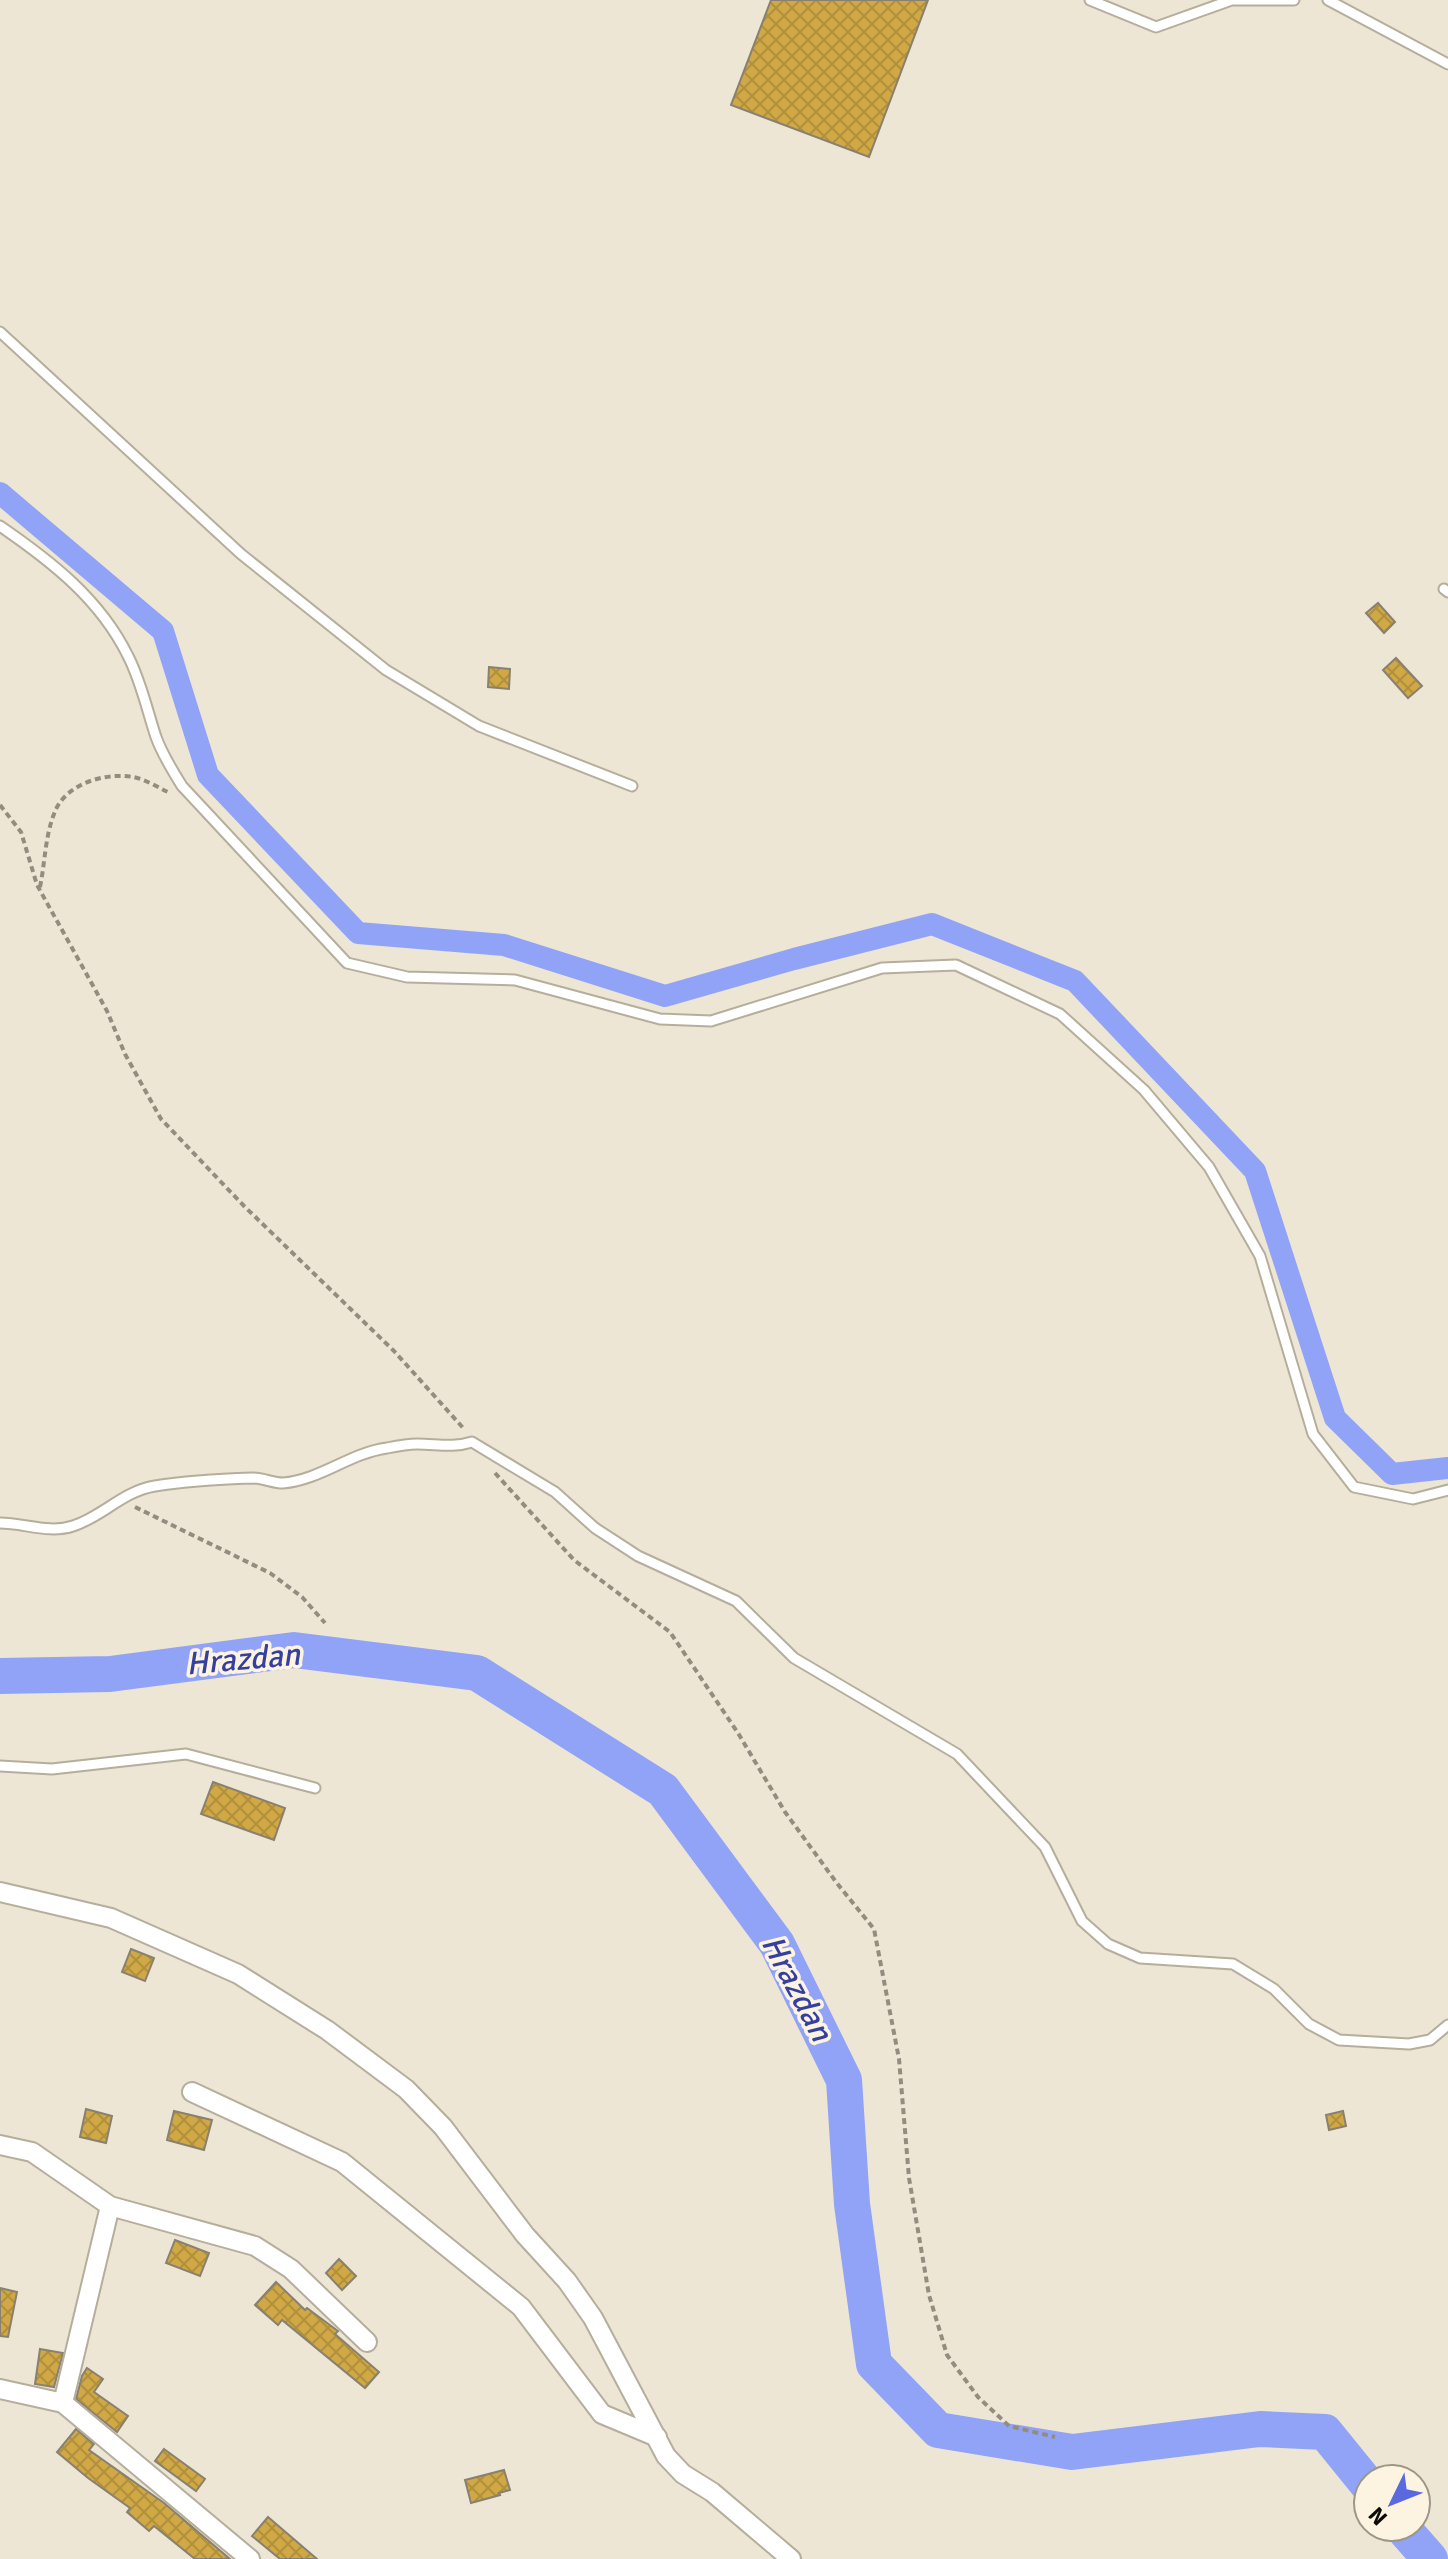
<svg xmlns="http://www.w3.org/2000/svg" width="1448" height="2559" viewBox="0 0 1448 2559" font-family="Signika,sans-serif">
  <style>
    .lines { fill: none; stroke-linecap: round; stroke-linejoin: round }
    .canal { stroke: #90a3f7; stroke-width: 22 }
    .river { stroke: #90a3f7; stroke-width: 36 }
    .building { fill: url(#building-cross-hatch); stroke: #888070; stroke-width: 2 }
    .service-casing { stroke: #b5ae9c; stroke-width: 13 }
    .minor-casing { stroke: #b5ae9c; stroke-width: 22 }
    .path { stroke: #938d80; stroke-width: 4; stroke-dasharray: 6 4; stroke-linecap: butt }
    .service { stroke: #fff; stroke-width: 9 }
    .minor { stroke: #fff; stroke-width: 18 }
    .labels { text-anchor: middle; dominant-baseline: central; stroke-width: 7; stroke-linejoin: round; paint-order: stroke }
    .water-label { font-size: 32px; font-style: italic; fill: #353f9f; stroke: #fcf4e1 }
  </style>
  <defs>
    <pattern id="building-cross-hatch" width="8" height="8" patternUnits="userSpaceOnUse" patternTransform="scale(2)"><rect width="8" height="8" fill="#d0a946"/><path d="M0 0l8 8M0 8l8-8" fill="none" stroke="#b1903c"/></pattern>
  </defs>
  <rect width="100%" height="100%" fill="#eee6d4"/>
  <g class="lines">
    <path class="canal" d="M0,493L163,631L208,775L358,933L504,945L665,996L794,959L932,924L1075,981L1255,1171L1335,1418L1392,1474L1448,1468"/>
    <path class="river" d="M0,1676L110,1674L294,1650L477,1673L663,1790L777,1944L844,2080L852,2204L874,2364L938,2430L1072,2452L1260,2429L1325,2432L1368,2485
      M1402,2527L1430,2559"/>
  </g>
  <path class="building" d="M771,0H928L869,157L731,105Z
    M1378,603L1395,622L1384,633L1366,613Z
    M1396,658L1422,686L1408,698L1383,670Z
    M489,667L510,669L509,689L488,687Z
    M213,1782L285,1808L274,1840L201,1814Z
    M131,1949L154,1958L145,1981L122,1972Z
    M86,2109L112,2116L106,2143L80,2137Z
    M174,2111L212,2120L204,2150L167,2140Z
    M1343,2111L1346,2126L1329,2130L1326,2115Z
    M175,2240L209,2253L200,2276L166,2263Z
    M339,2259L356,2276L342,2290L326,2273Z
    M276,2282L305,2310L307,2308L338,2331L335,2334L379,2372L365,2388L282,2320L278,2325L255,2305Z
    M0,2288L17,2292L8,2337L0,2336Z
    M40,2349L63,2353L54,2387L35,2384Z
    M87,2368L103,2379L94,2392L128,2416L117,2432L76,2399L82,2376Z
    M76,2429L94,2444L89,2450L164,2503L230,2559H195L154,2526L149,2531L127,2512L130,2508L88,2478L57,2452Z
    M164,2449L205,2479L196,2491L155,2461Z
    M504,2470L510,2490L499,2493L500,2495L471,2503L465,2480Z
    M268,2517L317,2559H280L252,2536Z"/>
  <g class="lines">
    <defs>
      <path id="service" d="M1090,0L1156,27L1229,1
        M1229,0H1294
        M1328,0L1448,64
        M0,332L241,554L386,670L479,726L632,786
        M0,526C51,561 100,599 128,656C141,681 147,710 156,737C162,754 172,770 182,786L347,963L407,977L515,980L660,1019L711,1021L882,968L956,965L1060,1014L1144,1090L1209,1167L1260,1256L1313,1434L1354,1487L1413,1499L1448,1490
        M1444,589L1448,592
        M0,1523C24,1523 49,1534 73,1526C102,1517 123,1491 155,1486C186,1481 221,1479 252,1478C263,1478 273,1483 283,1483C320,1480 350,1453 387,1448C397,1446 407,1444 417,1444C437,1444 453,1448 472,1442L555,1492L595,1528L638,1556L736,1601L794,1658L957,1754L1045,1847L1082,1921L1108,1944L1140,1958L1233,1964L1274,1989L1309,2024L1339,2040L1409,2044L1430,2040L1448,2025
        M0,1766L52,1769L186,1754L315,1788"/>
      <path id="minor" d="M0,1892L111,1918L238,1974L327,2030L406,2089L443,2127L525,2235L567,2281L593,2318L666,2456L683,2474L712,2492L791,2559
        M192,2092L342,2162L521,2307L602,2414L657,2437
        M0,2145L32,2152L110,2206L255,2246L291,2269L367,2342
        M0,2389L63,2403L250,2559
        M63,2403L110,2206"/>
    </defs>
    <use href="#service" class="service-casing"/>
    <use href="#minor" class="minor-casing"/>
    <path class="path" d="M0,805L21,832L37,885L107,1011L125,1054L161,1119L244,1206L394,1351L465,1430
      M40,887C45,863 45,837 54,814C64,784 105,772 133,777C145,779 157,787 168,792
      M495,1473L574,1560L670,1632L738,1733L785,1812L836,1882L874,1929L899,2059L909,2178L929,2295L947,2355L978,2397L1009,2426L1055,2437
      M135,1507L270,1573L302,1597L325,1623"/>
    <use href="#service" class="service"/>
    <use href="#minor" class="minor"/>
  </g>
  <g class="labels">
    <g class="water-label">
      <text transform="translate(243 1659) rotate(-5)">Hrazdan</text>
      <text transform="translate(797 1988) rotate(62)">Hrazdan</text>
    </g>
  </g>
  <g transform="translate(1392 2503) rotate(227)"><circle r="38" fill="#fcf4e1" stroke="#9d9789" stroke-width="2"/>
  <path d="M0-6L14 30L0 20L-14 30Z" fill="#5969e0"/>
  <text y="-12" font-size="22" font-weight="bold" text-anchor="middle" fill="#0e0b06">N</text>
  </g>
</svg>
